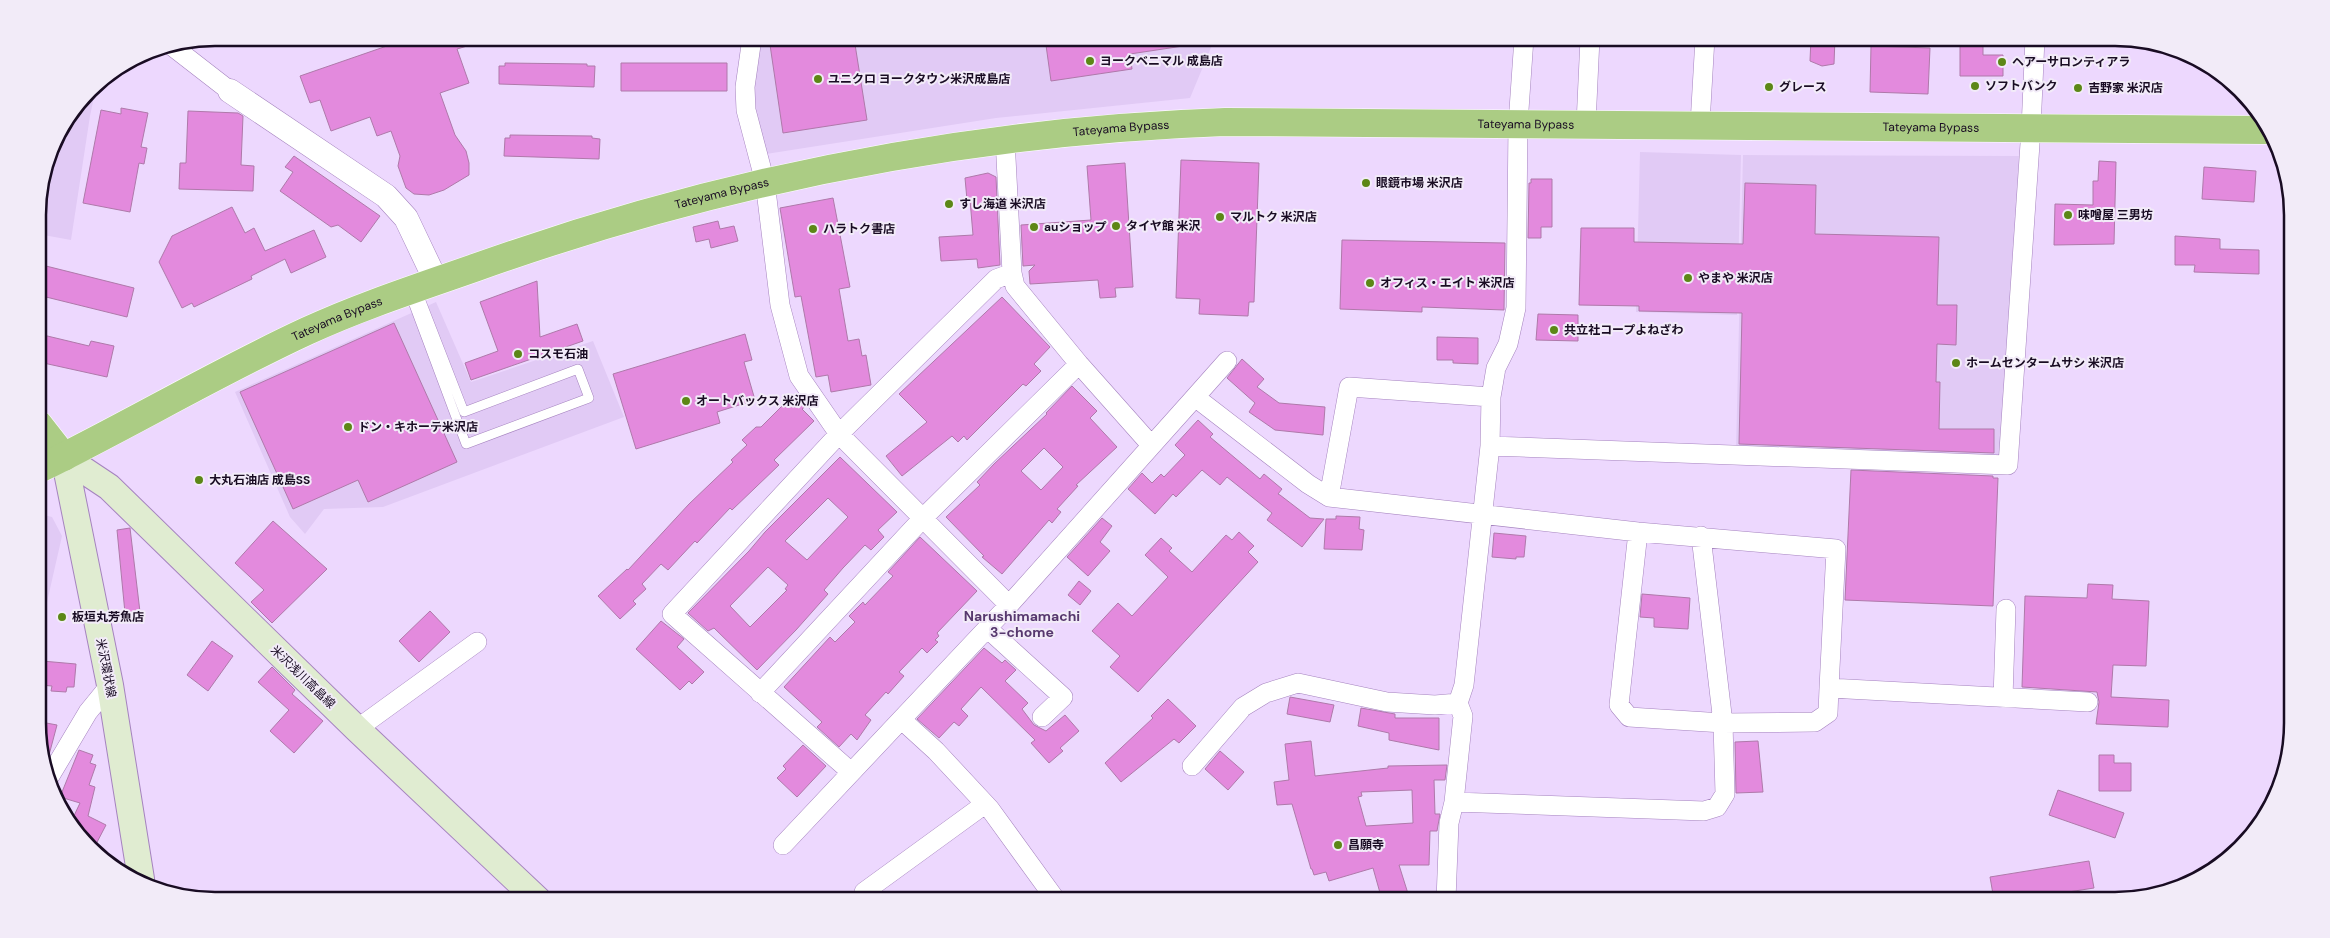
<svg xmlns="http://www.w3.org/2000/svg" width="2330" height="938" viewBox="0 0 2330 938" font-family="'DM Sans','Noto Sans JP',sans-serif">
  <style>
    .built { fill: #e1caf5 }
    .building { fill: #e38add; stroke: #af79aa; fill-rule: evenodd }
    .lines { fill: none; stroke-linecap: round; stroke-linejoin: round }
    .service-casing { stroke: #a583bf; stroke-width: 10 }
    .minor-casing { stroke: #a583bf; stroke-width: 20 }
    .tertiary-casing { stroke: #a583bf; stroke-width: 25 }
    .secondary-casing { stroke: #a583bf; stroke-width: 28 }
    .trunk-casing { stroke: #fff; stroke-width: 29 }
    .service { stroke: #fff; stroke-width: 9 }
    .minor { stroke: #fff; stroke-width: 19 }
    .tertiary { stroke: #fff; stroke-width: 24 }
    .secondary { stroke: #e0ecd1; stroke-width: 26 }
    .trunk { stroke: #abcc84; stroke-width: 28 }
    .poi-dot { fill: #5c8716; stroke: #f2ebf8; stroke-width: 2 }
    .labels { text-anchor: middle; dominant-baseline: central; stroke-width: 4; stroke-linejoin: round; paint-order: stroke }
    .poi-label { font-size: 12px; font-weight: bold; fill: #190c23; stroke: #f2ebf8; text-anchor: start }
    .street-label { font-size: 12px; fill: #190c23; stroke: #f2ebf8 }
    .neighbourhood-label { font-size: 14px; font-weight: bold; fill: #57386e; stroke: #f2ebf8 }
    .rim { fill: none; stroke: #190c23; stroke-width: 2.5 }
  </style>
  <rect width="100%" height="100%" fill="#edd8fe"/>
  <path class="built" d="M756,38H1215L1190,98L996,118L766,154L752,112Z
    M97,83L90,116L71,240L38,234V203L56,136Z
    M1640,152L1741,155L1737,315L1636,312Z
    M1743,155L2019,156L2006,463L1736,450Z
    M436,302L471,382L593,341L624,417L383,507L324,509L305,534L290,517L235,392Z
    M40,514L52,517L62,536L40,633Z"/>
  <path class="building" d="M410,38H484V41L457,49L469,83L440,93L455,135L466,151L469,163V175L444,190L429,195L414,194L406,188L398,166L400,156L391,131L377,136L370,117L331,131L320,100L310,103L300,76Z
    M769,38H854L867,120L783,133Z
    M1045,38H1182L1183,46L1130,54L1132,69L1051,81Z
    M1811,38H1835L1834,64L1822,66L1810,61Z
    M1960,45H1983V55H2003V76H1960Z
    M1871,46L1930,48L1928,94L1870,92Z
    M505,63L587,64V66H595L594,87L499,84V66H505Z
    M621,63H727V91H621Z
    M121,108L148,113L141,147L147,148L144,164L139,163L130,212L83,203L101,110L121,114Z
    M188,111L238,113L243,116L241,165L254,166L253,191L179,189L180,163H186Z
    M510,135L592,136V138L600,139L599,159L504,156L505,138H510Z
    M294,156L380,216L361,242L338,225L331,227L280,191L293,172L285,167Z
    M1181,160L1259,163L1254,302H1249L1248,316L1199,314L1200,299L1176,298Z
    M2099,161L2116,162L2114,244L2054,245L2055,204L2093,205V181H2098Z
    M1125,163L1133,287L1115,288L1116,297L1100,298L1098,280L1030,284L1029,271L1035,265L1023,266L1021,225L1091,220L1087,166Z
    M2204,167L2256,171L2254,202L2202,199Z
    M988,173L996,177L1000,265L978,268L977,259L941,261L939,237L973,235L970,200H967L965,178Z
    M1531,179H1552V227H1541V238H1528L1529,183H1531Z
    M1745,183L1816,185L1815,234L1939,237L1937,305H1957L1956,345L1937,344L1936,382H1940L1939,429H1994V453L1739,444L1742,313L1639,311V306L1579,305L1581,228H1634V242L1743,244Z
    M833,198L850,287L839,289L848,341L859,339L862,356L866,355L871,385L831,392L828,375L816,377L801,296L795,297L780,208Z
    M232,207L245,233L254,228L265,251L314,230L326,257L291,273L285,259L251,276L252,279L194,307L192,303L182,308L159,262L172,236Z
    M718,221L720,229L734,226L738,241L711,248L709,239L696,242L693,227Z
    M2175,236L2220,239V249L2259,250V274L2194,272L2195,265H2175Z
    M1342,240L1505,243L1504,310L1422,307V312L1340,309Z
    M38,264L134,288L127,317L38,295Z
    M537,281L540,337L577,324L583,341L471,380L465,363L498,351L480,302Z
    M1002,297L1050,347L1034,364L1041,371L1026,386L1023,384L967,440L964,436L958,442L952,436L902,476L886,456L927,422L899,394Z
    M1538,314L1578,315V341L1536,340Z
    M394,323L457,462L368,502L358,480L293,509L240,392Z
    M39,334L89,346L91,341L114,346L107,377L39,362Z
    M745,334L752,360L744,362L755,400L717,412L720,423L636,449L613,374Z
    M1437,337L1478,338V364L1453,363V360H1437Z
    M1242,359L1264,379L1257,387L1279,403L1325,407L1323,435L1275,430L1249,412L1255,403L1227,378Z
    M1072,386L1097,411L1090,418L1117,447L1076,485L1078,486L1057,509L1061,512L1052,523L1049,520L1002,574L982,557L984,556L946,517L980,485L977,482L994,464L1047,414L1046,413ZM1044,448L1063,467L1041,490L1021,471Z
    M794,394L806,406L802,409L814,421L774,460L779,465L732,510L730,508L697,543L695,541L668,570L661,564L642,584L646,589L633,601L636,604L620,619L598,596L627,569L628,570L689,504L733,462L731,460L747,445L742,440L756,427H761Z
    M1198,420L1213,434L1210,437L1260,479L1264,474L1282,489L1278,494L1280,495L1310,518L1324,519L1302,547L1267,520L1272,513L1227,477L1220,485L1202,470L1176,497L1173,494L1155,514L1128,489L1142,473L1152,483L1161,474L1164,477L1185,455L1175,445Z
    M840,457L897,512L878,530L884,537L871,550L865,545L843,568L824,590L828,594L796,630L757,670L714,628L708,631L688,613L749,551L765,532ZM828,498L848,517L807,560L785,541ZM768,567L788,585L785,589L787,590L750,627L730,606Z
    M1851,470L1993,476V478H1998L1993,606L1845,600Z
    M1336,516L1360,517L1359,529L1364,530L1362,550L1324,549L1326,519H1336Z
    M1102,518L1112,526L1100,542L1110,551L1088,576L1067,557Z
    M273,521L327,569L272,623L251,602L264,590L235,563Z
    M130,528L140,612L125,613L117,530Z
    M1239,532L1254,546L1248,552L1258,562L1138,692L1110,667L1120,656L1092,631L1118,603L1132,616L1168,577L1145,555L1161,538L1172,548L1169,551L1192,572L1226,535L1232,540Z
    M1494,533L1526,536L1524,557H1516V559L1492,557Z
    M920,537L977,591L937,633L939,636L935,640L938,642L927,653L922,648L899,672L904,676L888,694L886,692L865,715L871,720L857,740L851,734L839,747L817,727L822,722L784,687L830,637L835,642L855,622L849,616L863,602L865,605L893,576L888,572Z
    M1079,581L1091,591L1080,605L1068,595Z
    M2088,584L2113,585L2112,599L2149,601L2146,666L2113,665L2111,697L2169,700L2168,727L2096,724L2099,702L2097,692L2022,687L2025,596L2087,598Z
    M1642,594L1690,598L1688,629L1654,627V618L1640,617Z
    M430,611L450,632L419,662L399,641Z
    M661,621L684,639L677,647L704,672L692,684L689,681L680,690L636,649Z
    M212,641L233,656L208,691L187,675Z
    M984,648L1002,663L1005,660L1016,670L1005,681L1028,703L1022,709L1034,725L1046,731L1065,715L1079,731L1060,748L1063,751L1049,763L1031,743L1035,740L981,687L961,709L968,716L959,726L954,722L939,738L917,719Z
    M42,661L76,664L74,687H67L66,692L51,691L52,686L40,685Z
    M272,667L295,690L292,694L323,721L294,753L270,731L289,710L258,682Z
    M1290,697L1334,705L1330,722L1287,714Z
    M1168,699L1196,726L1179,743L1174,739L1121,782L1105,763L1153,718L1151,716Z
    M1361,708L1395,714V718H1439V750L1389,740V733L1358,726Z
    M41,722L57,725L49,755L44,764L41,757Z
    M1311,741L1315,776L1388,768V766L1447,765L1445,780H1434L1435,814H1440L1437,831H1430L1429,865H1399L1410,900H1382L1373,868L1329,881L1326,872L1314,875L1312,869H1311L1292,804L1277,805L1274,782L1289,780L1285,744ZM1412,790L1413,823L1366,826L1358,797L1362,796L1361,792Z
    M1758,741L1763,792L1736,793L1735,742Z
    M803,745L826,766L797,797L777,778L786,769L783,766Z
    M79,750L93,755L90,763L96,765L89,785L95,787L88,816L106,825L94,848L81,840L72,820L80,803L60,797Z
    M1220,751L1244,772L1228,790L1205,769Z
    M2099,755H2114V763H2131V791H2099Z
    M2058,790L2124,813L2115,838L2049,815Z
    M2089,861L2094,888L2017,900H1994L1990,877Z"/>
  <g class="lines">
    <defs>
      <path id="service" d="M410,294L466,444L589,398L578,369L464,412L417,291"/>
      <path id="minor" d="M752,38L745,87L746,110L765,182L780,305L799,376L839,434L1009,605
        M172,46L230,91
        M1586,124L1590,38
        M1700,124L1705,38
        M1005,139L1012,273L1015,286L1079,364L1151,445
        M1195,397L1227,361
        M1490,446L2008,465L2031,129L2035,38
        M1329,497L1349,387L1491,397
        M1638,532L1619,705L1629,717L1723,723L1815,722L1828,713L1829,688L2088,702
        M987,628L1063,697L1042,717
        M760,693L923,518L1079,364
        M2003,698L2006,609
        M902,720L936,751L990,809L1056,900
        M357,729L477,642
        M1192,766L1243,707L1266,693L1298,683L1387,702L1435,705L1458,703L1464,685L1490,446L1491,397L1496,368L1508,344L1516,308L1518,124L1524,38
        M851,772L672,614L839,434L996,279L1012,273
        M50,776L88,712L110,685
        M1454,802L1704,811L1717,807L1725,794L1723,723L1701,536
        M783,845L1009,605L1195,397L1308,484L1329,497L1638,532L1836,549L1829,688
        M864,892L985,804
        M1446,900L1449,823L1454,802L1463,716L1458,703"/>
      <path id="tertiary" d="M230,91L386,196L406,218L436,281"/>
      <path id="secondary" d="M64,457L109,487L357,729L538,900
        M64,457L110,685L141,879"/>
      <g id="trunk">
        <path d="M39,425L64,457"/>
        <path id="s1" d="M39,469C129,425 216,373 307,331C361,306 420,287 477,267C719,181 968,131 1225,122L2265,130"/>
      </g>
    </defs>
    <use href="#service" class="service-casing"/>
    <use href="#minor" class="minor-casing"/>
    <use href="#tertiary" class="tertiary-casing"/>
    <use href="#secondary" class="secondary-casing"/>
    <use href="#trunk" class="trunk-casing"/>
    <use href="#service" class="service"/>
    <use href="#minor" class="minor"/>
    <use href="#tertiary" class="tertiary"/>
    <use href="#secondary" class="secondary"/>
    <use href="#trunk" class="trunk"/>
  </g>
  <g class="poi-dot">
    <circle cx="1090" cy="61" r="5"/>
    <circle cx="2002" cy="62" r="5"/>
    <circle cx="818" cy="79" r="5"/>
    <circle cx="1975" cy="86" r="5"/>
    <circle cx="1769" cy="87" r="5"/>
    <circle cx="2078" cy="88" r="5"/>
    <circle cx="1366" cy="183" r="5"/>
    <circle cx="949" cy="204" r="5"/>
    <circle cx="2068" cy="215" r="5"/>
    <circle cx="1220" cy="217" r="5"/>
    <circle cx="1116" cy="226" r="5"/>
    <circle cx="1034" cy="227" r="5"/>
    <circle cx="813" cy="229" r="5"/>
    <circle cx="1688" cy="278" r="5"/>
    <circle cx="1370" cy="283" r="5"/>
    <circle cx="1554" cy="330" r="5"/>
    <circle cx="518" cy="354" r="5"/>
    <circle cx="1956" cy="363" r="5"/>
    <circle cx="686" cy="401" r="5"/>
    <circle cx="348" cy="427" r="5"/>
    <circle cx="199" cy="480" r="5"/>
    <circle cx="62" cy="617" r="5"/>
    <circle cx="1338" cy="845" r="5"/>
  </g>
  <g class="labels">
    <g class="poi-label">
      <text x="1100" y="61">ヨークベニマル 成島店</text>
      <text x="2012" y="62">ヘアーサロンティアラ</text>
      <text x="828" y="79">ユニクロ ヨークタウン米沢成島店</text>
      <text x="1985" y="86">ソフトバンク</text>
      <text x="1779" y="87">グレース</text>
      <text x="2088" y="88">吉野家 米沢店</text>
      <text x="1376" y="183">眼鏡市場 米沢店</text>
      <text x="959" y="204">すし海道 米沢店</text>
      <text x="2078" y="215">味噌屋 三男坊</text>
      <text x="1230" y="217">マルトク 米沢店</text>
      <text x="1126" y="226">タイヤ館 米沢</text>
      <text x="1044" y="227">auショップ</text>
      <text x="823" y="229">ハラトク書店</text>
      <text x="1698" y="278">やまや 米沢店</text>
      <text x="1380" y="283">オフィス・エイト 米沢店</text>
      <text x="1564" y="330">共立社コープよねざわ</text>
      <text x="528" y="354">コスモ石油</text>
      <text x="1966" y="363">ホームセンタームサシ 米沢店</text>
      <text x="696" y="401">オートバックス 米沢店</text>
      <text x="358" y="427">ドン・キホーテ米沢店</text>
      <text x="209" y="480">大丸石油店 成島SS</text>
      <text x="72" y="617">板垣丸芳魚店</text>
      <text x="1348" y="845">昌願寺</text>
    </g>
    <g class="street-label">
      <text stroke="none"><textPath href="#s1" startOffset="1549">Tateyama Bypass</textPath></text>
      <text stroke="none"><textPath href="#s1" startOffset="1954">Tateyama Bypass</textPath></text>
      <text stroke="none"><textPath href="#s1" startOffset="1144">Tateyama Bypass</textPath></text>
      <text stroke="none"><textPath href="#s1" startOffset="739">Tateyama Bypass</textPath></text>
      <text stroke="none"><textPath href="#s1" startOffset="334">Tateyama Bypass</textPath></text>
      <text transform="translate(106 668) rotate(79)">米沢環状線</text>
      <text transform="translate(303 677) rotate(44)">米沢浅川高畠線</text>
    </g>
    <g class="neighbourhood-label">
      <text x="1022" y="616">Narushimamachi<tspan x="1022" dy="16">3-chome</tspan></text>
    </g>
  </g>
  <path d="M0 0H2330V938H0ZM215 46H2115A169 169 0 0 1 2284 215V723A169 169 0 0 1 2115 892H215A169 169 0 0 1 46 723V215A169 169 0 0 1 215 46Z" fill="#f2ebf8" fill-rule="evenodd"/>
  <path class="rim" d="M215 46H2115A169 169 0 0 1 2284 215V723A169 169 0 0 1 2115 892H215A169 169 0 0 1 46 723V215A169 169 0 0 1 215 46Z"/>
</svg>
